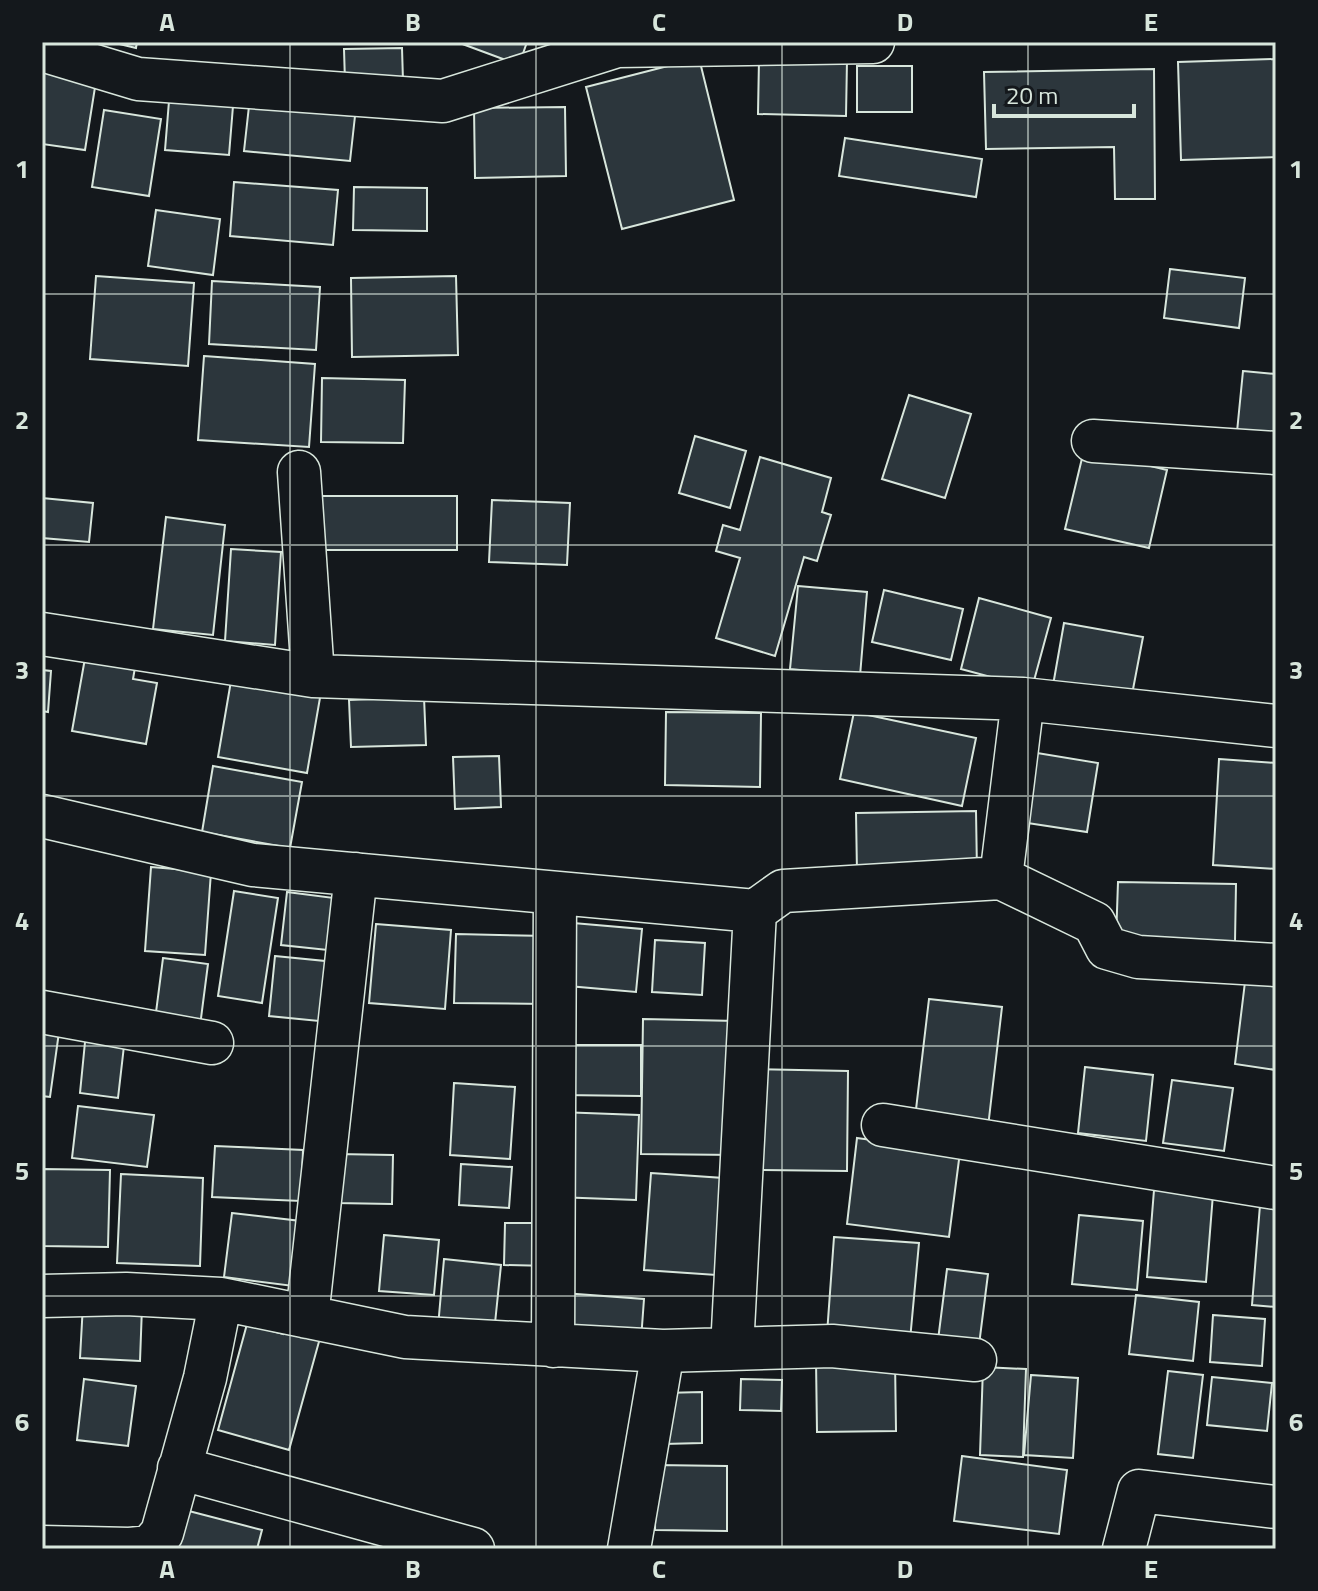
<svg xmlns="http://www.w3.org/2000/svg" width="1318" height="1591" viewBox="0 0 1318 1591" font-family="'Titillium Web',sans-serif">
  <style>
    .building { fill: #2c363c; stroke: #d8e6dc; stroke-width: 2 }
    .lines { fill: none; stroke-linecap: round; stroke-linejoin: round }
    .street-casing { stroke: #d8e6dc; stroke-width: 45 }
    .street { stroke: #14181c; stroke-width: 42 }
    .grid { fill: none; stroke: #d8e6dc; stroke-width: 2; stroke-opacity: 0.55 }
    .neatline { fill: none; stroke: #d8e6dc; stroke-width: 3 }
    .grid-label { font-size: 26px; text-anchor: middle; font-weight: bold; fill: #d8e6dc }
  </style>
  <rect width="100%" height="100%" fill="#14181c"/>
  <path class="building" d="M111,42H137L136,48Z
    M457,42H527L519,65Z
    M402,48L403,81L345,82L344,49Z
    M699,58L734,200L622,229L586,87Z
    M759,59L847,60L846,116L758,114Z
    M1276,59V157L1181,160L1178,62Z
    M857,66H912V112H857Z
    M1154,69L1155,199H1115L1114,147L986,149L984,72Z
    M42,72L96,81L85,150L42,144Z
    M169,101L233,106L229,155L165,150Z
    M249,106L355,116L350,161L244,151Z
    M565,107L566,176L475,178L474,108Z
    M104,110L161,119L149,196L92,187Z
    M845,138L982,159L976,197L839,176Z
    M234,182L338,190L333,245L230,236Z
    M354,187L427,188V231L353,230Z
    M156,210L220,219L213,275L148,266Z
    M1170,269L1245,278L1239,328L1164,318Z
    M96,276L194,283L188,366L90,359Z
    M456,276L458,355L352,357L351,278Z
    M212,281L320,287L316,350L209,344Z
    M204,356L315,364L309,447L198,440Z
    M1243,371L1276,374V445L1236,442Z
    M322,378L405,380L403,443L321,442Z
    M909,395L971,414L945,498L882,479Z
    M695,436L746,451L730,508L679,493Z
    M1084,450L1167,470L1149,548L1065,529Z
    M760,457L831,478L822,512L831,515L817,561L804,557L775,656L716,638L740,558L716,551L723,525L740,530Z
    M312,496H457V550H312Z
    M42,498L93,503L89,542L42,538Z
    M492,500L570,503L567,565L489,562Z
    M166,517L225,525L213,635L153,629Z
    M231,549L281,552L275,645L225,641Z
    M798,586L867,592L860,676L790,669Z
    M884,590L963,609L951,660L872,642Z
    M979,598L1051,618L1032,688L961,669Z
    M1064,623L1143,637L1130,705L1052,691Z
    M87,647L137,656L133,679L157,683L146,744L72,731Z
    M42,670L51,671L48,712L42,711Z
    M232,675L321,692L307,773L218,757Z
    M424,697L426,745L351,747L349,700Z
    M666,712L761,713L760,787L665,785Z
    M854,712L976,738L962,806L840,779Z
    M1025,751L1098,763L1087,832L1014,821Z
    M499,756L501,807L455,809L453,757Z
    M1219,759L1276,763V869L1213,865Z
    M213,766L302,782L290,848L202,832Z
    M976,811L977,872L857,873L856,813Z
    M151,867L211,872L205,955L145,951Z
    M1118,882L1236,884L1235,942L1116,940Z
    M234,891L278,898L262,1003L218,996Z
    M287,892L342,899L337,951L281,945Z
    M573,923L642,929L636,992L568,986Z
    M376,924L451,930L445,1009L369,1003Z
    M456,934L548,936L547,1004L454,1003Z
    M655,940L705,943L702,995L652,992Z
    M275,956L335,962L329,1022L269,1016Z
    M163,958L208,964L200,1026L155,1020Z
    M1245,982L1276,986V1070L1235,1064Z
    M929,999L1002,1007L988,1127L915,1118Z
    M643,1019L737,1021L736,1155L641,1154Z
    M42,1029L59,1032L50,1097L42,1096Z
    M86,1032L125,1037L118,1098L80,1093Z
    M563,1045H641V1096L562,1095Z
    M1085,1067L1153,1075L1146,1141L1078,1133Z
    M756,1069L848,1071L847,1171L755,1170Z
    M1172,1080L1233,1088L1224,1151L1163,1143Z
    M454,1083L515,1087L510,1159L450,1155Z
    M78,1106L154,1115L147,1167L72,1158Z
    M559,1112L639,1115L636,1200L556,1197Z
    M857,1138L960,1152L949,1237L847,1224Z
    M215,1146L303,1150L301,1201L212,1197Z
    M337,1154L393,1155L392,1204L336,1203Z
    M461,1164L512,1167L509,1208L459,1205Z
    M42,1169L110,1170L108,1247L42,1246Z
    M651,1173L738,1179L731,1276L644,1270Z
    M121,1174L203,1178L200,1266L117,1263Z
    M1154,1190L1213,1194L1206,1282L1147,1277Z
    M1260,1205L1276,1206V1307L1252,1305Z
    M232,1213L309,1222L301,1287L224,1277Z
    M1079,1215L1143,1221L1137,1290L1072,1284Z
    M505,1223H551L550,1266L504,1265Z
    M384,1235L439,1240L434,1295L379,1291Z
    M834,1237L919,1243L910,1340L827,1334Z
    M444,1259L501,1265L494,1333L438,1327Z
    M947,1269L988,1274L978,1353L937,1348Z
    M563,1293L644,1299L641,1340L560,1334Z
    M1136,1295L1199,1302L1193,1361L1129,1354Z
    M83,1304L142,1307L140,1361L80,1358Z
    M1213,1315L1265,1319L1262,1366L1210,1362Z
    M247,1324L283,1334L284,1328L320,1338L289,1450L218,1430Z
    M895,1359L896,1431L817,1432L816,1360Z
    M983,1367L1026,1369L1023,1457L980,1455Z
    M1168,1371L1203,1375L1193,1458L1158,1454Z
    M1031,1375L1078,1378L1073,1458L1024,1455Z
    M1212,1377L1272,1383L1267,1431L1207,1425Z
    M84,1379L136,1386L128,1446L77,1440Z
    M741,1379L782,1380L781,1411L740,1410Z
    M702,1392V1443L664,1444L663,1393Z
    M962,1456L1067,1470L1059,1534L954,1521Z
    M656,1465L727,1466V1531L655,1530Z
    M185,1510L262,1530L257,1549H175Z"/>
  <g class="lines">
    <defs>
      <path id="street" d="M42,50L138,79L443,101L617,46L873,42
        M1093,441L1276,453
        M42,634L313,676L299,472
        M313,676L1023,699
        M42,816L253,865L755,911L783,891L1001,878L1094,923L1107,948L1138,957L1276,965
        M1001,878L1023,699L1276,726
        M42,1012L212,1043
        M883,1125L1276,1188
        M42,1296L126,1294L221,1299L405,1337L663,1351L832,1346L975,1360
        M307,1317L356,874
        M553,1346L555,894
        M732,1349L755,911
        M179,1468L473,1549
        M42,1547L130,1549L150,1547L162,1533L205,1378L221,1299
        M629,1549L663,1351
        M1124,1549L1139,1491L1276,1507"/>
    </defs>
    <use href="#street" class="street-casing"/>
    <use href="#street" class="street"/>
  </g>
  <path class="grid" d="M290,42V1549M536,42V1549M782,42V1549M1028,42V1549M42,294H1276M42,545H1276M42,796H1276M42,1046H1276M42,1296H1276"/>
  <rect width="1318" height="1591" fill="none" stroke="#14181c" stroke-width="88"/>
  <path d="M994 104v12h140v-12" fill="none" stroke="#d8e6dc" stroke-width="4"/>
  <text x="1006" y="104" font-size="24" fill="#d8e6dc" stroke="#14181c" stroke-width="6" paint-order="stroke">20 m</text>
  <rect x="44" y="44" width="1230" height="1503" class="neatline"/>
  <g class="grid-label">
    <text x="167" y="31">A</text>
    <text x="413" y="31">B</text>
    <text x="659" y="31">C</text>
    <text x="905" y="31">D</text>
    <text x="1151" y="31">E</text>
    <text x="22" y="178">1</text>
    <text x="1296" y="178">1</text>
    <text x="22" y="429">2</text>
    <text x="1296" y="429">2</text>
    <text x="22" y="679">3</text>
    <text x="1296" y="679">3</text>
    <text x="22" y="930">4</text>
    <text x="1296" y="930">4</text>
    <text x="22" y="1180">5</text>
    <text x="1296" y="1180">5</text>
    <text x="22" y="1431">6</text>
    <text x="1296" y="1431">6</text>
    <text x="167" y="1578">A</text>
    <text x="413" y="1578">B</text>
    <text x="659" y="1578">C</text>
    <text x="905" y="1578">D</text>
    <text x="1151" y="1578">E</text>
  </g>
</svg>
